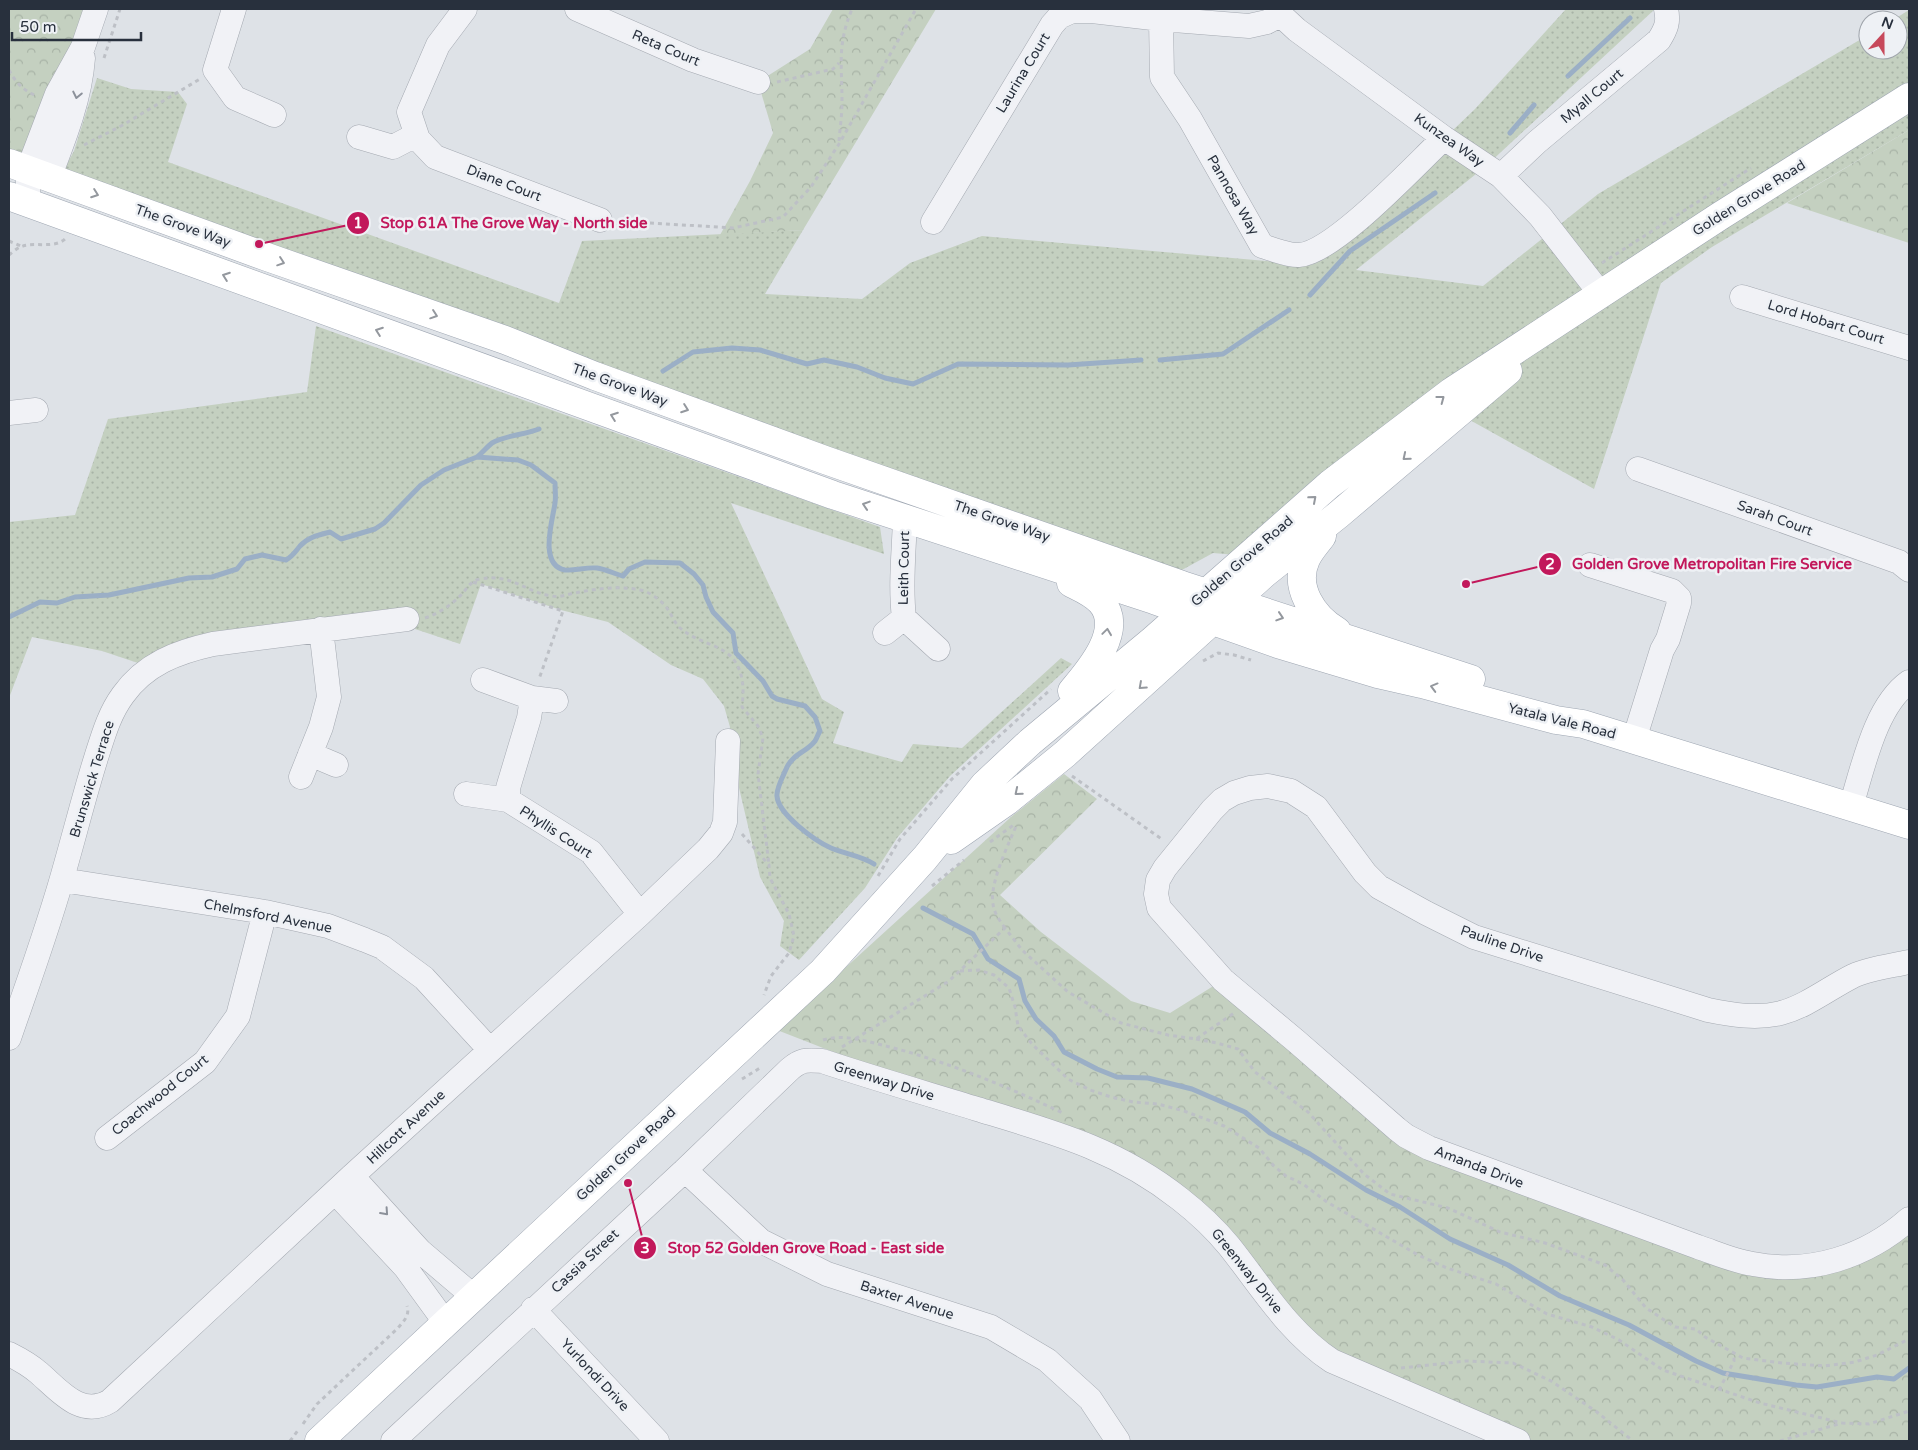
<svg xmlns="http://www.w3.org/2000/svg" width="1918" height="1450" viewBox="0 0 1918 1450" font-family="'Varela Round',sans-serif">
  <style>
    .grass { fill: url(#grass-dots) }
    .park { fill: url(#park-crowns) }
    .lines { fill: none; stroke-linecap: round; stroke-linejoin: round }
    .stream { stroke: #9bafc6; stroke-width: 5 }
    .minor-casing { stroke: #a4a9b1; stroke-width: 25 }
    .major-casing { stroke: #9ea6b2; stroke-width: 29 }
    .path { stroke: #bdc0c6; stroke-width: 3; stroke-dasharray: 4 4; stroke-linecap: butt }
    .minor { stroke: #f1f2f6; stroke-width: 24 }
    .major { stroke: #fff; stroke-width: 28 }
    .oneway { stroke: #8c919a }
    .oneway2 { stroke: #94989e }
    .labels { text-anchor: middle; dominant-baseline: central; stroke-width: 5; stroke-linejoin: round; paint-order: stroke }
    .street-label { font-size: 14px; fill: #28303d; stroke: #eef1f5 }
    .leader { fill: none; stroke: #c2185b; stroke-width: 2 }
    .callout-dot { fill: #c2185b; stroke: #eef1f5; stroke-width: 2 }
    .mark-label { font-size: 15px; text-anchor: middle; font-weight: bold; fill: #fff }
    .callout-label { font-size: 15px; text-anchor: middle; font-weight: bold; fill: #c2185b; stroke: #eef1f5; stroke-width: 5; stroke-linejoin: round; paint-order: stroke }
  </style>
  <defs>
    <pattern id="grass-dots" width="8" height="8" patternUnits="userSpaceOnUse" patternTransform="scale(1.25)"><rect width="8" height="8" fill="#c4d0c0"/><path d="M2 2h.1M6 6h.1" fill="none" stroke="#a8b3a6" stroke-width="1.8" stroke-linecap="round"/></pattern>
    <pattern id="park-crowns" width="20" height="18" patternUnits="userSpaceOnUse" patternTransform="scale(1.25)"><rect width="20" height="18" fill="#c4d0c0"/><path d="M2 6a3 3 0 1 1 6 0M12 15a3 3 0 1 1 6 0" fill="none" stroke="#a8b3a6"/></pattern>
  </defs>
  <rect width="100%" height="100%" fill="#dee2e7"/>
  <path class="grass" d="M1566,9H1655L1486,166L1356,270L1483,286L1598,194L1868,35V50H1898V20H1893L1909,10V130L1712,247L1661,283L1594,489L1459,414L1582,307L1248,556L1213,553L1169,577L58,181L74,151L97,78L131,89L178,92L187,104L168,162L559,303L582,241L803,230L765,294L862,299L910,263L982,236L1312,265L1475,109Z
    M316,326L880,527L884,554L731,503L822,699L844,712L833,743L902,762L913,744L962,748L1061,658L1072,664L950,776L897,838L865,888L799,960L780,946L784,921L760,877L728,741L730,727L724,706L703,679L671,665L608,622L561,610L481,584L460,644L415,629V619L150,667L102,651L32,637L9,698V522L75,515L108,419L307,392Z"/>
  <path class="park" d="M9,9H94L28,170L9,163Z
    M833,9H936L803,230L720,235L750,181L773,133L758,82L810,49Z
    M1909,130V243L1787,203Z
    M1064,774L1097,799L1000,895L1041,932L1131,1001L1170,1013L1223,980L1417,1143L1794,1268L1909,1218V1441H1524L1316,1350L1207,1222L1057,1133L841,1055L777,1030L1011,817Z"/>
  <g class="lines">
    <path class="stream" d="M1568,76L1630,18
      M1510,133L1534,105
      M1310,295L1350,251L1435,193
      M1160,360L1223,354L1289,310
      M663,371L693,352L732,348L760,350L807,364L824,360L857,367L885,378L913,384L958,364L1068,365L1141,360
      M477,457C482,453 487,447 492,443C506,435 524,435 539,429
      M9,617L40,602L57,603L75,597L109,595L189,578L212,577L237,569L245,559L262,555L286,560C293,556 295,552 300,546C308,537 319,535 330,532L341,539L375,529L384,523L421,485L444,470L477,457L518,460L531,465L555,483C555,490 556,497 555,503C553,519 538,565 565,570C575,571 586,567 597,568C605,569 615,574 623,576L629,569L645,562L680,563L694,574L703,585L706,597L713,612L733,633L736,653L763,681L772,696L777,699L805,706L815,717L820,731C818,734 817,738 815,741C807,752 794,753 787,767C784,774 776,789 777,796C778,814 815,841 831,848C845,854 862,856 874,864
      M923,908L973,934L988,959L1019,979L1025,1001L1036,1019L1054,1036L1064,1052L1097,1069L1117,1077L1148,1078L1192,1089L1245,1112L1270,1133L1310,1154L1366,1190L1400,1207L1450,1239L1508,1265L1560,1296L1629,1325L1696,1361L1723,1373L1796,1385L1817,1387L1877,1377L1894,1379L1909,1368"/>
    <defs>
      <path id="minor" d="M234,9L215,70L235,98L274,115
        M465,9L438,45L409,112L418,139L435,157L600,220
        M577,9L693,60L758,82
        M1279,9L1284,18L1297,30L1444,138L1501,176L1540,216L1600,293
        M1161,19L1162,77L1190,119L1262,246C1272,249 1290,256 1299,255C1334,253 1416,164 1444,138
        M359,137L393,147L416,135
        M1501,176L1537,142L1659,40C1666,29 1669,22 1666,9
        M49,178C64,139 80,99 83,58
        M28,203V170L57,94L83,47L96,9
        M933,222L1052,25L1059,17L1072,11H1092L1161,19L1249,26L1267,22L1282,14
        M1742,297L1909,348
        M9,413L36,410
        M1638,469L1899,562L1909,570
        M905,518C904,552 900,585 904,618L938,649
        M1590,565L1672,591L1679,598V603L1668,639L1662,650L1634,740
        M885,633L904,618
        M483,680L532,698L529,718L508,788V800L591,852L640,914
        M532,698L556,701
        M310,754L336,765
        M301,777L321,727L329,697L321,629
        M466,794L508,800
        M1851,806C1863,768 1875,706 1909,682
        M62,880L265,912L328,926L365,940L382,947L424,978L490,1050
        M1909,962C1891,966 1870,968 1853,976C1829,988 1807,1006 1781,1013C1757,1019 1732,1015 1708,1010L1474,937L1426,913L1379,887L1365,873L1316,807L1291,791L1268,786L1250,788L1234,793L1222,800L1212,810L1165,868L1158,880L1156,894L1159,908L1223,980L1296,1041L1397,1129L1406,1136L1429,1148L1698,1247C1716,1253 1734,1261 1753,1264C1810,1275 1866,1257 1909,1219
        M9,1038C29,980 50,923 66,864C76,829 85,793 96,758C103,736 109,714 123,695C145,664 177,652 213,644L407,619
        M107,1138L205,1062L238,1016L265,912
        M685,1170L761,1241L827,1274L991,1327L1047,1360L1090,1399L1118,1441
        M352,1176L420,1251L473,1296
        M335,1192L405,1267L445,1322
        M533,1309L657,1441
        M9,1354C19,1359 30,1365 39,1373C59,1390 81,1419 110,1401L352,1176L640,914L708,849L721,833L725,822L728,741
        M393,1441L685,1170L790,1069C802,1059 807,1060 822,1061C873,1078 925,1093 977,1109C1053,1132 1117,1149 1180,1199C1198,1213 1215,1229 1229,1246C1261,1286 1288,1332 1332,1361L1518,1441"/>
      <path id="major" d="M9,163L267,257L505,340L595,376L825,460L1182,585L1471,679
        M9,196L833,495L1154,600L1278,644L1378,674L1422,684L1556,720L1583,724L1909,825
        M1322,536C1317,543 1310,550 1306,559C1293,587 1313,617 1337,631
        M1071,583C1081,588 1093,593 1101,602C1125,629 1090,670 1072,691
        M951,840L1007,801L1065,754L1264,574L1338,515L1508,371
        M319,1441L823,971L925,858L984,785L1030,742L1153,640L1330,484L1451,392L1720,216L1909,97"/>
    </defs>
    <use href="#minor" class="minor-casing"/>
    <use href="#major" class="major-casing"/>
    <path class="path" d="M104,58L120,9
      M9,70C15,82 24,91 37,96
      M777,82L833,69L839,63
      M839,141C840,128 842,115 842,102C842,64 837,45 852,9
      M84,145L121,126L200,79
      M618,221L733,228L783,217L811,187L839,144L916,9
      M9,241L21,246
      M9,255C13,252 18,247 23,246C36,242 56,249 66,238
      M1602,263L1751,168
      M473,582L563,611L539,679
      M425,618C438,614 451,605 460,596C467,589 470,581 480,579C511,573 525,592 552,596C560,598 567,594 575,593C595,589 615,586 635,589C648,590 662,600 669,611C672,616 675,623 679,627C696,643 722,644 734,660C744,674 744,690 742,707L758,726L763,738L758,774L769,865
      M1203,661L1218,653L1234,655L1251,660
      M1072,776L1163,840
      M742,834L769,865L770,878L789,914L794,936L789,953L771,976L764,995
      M990,842L1015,824
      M878,876L900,839L952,779L1051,689
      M932,886L964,860
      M1005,928C1000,921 994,913 993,904C989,884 1009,843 1017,824
      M960,971L979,970L994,975L1009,988L1015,1007L1018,1026L1032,1044L1068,1079L1090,1090L1111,1097L1133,1102L1158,1104L1184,1111L1224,1126L1259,1148L1274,1166L1286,1176L1303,1184L1327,1202L1418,1255L1447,1268L1496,1284L1547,1314L1592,1327L1619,1340L1663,1370L1760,1403L1842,1423
      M1196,1039L1217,1043L1238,1049L1255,1072L1308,1112L1364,1174L1390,1194L1448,1208L1500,1232L1545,1243L1605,1265L1623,1280L1646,1308L1675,1327L1696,1329L1705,1337L1743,1358L1782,1363L1824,1366L1855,1362L1877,1355L1909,1339
      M823,1040C845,1033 868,1042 890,1047C951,1063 1008,1087 1065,1114
      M842,1047L949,981L1005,928L1022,950L1068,992L1121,1023L1168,1035L1196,1039L1234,1013
      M742,1079L760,1068
      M1401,1368L1466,1361L1513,1363L1551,1381L1597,1412L1633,1441
      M1719,1390L1734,1361V1353
      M303,1424L317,1404L398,1328C404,1321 410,1315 407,1306
      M290,1441L299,1429
      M1780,1441L1842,1423L1869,1424L1909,1411"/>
    <use href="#minor" class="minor"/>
    <use href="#major" class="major"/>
  </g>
  <defs><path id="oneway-chevron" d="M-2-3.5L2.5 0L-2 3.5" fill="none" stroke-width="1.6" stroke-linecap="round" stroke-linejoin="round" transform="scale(1.25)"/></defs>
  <g class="oneway">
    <use href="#oneway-chevron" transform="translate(77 95) rotate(102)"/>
    <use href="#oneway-chevron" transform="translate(385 1212) rotate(48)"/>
  </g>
  <g class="oneway2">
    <use href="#oneway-chevron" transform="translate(95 194) rotate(20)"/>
    <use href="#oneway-chevron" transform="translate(281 262) rotate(19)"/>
    <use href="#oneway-chevron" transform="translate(226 276) rotate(-160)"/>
    <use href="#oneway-chevron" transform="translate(434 315) rotate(19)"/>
    <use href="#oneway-chevron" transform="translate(379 331) rotate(-160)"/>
    <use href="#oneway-chevron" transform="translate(1441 399) rotate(-37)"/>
    <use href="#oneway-chevron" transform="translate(685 409) rotate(20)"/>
    <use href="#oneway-chevron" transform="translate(614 416) rotate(-160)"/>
    <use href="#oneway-chevron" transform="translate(1406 457) rotate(140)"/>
    <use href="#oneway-chevron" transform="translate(1313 499) rotate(-41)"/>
    <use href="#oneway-chevron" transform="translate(866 505) rotate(-162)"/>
    <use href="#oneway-chevron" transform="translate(1280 617) rotate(18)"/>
    <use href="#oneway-chevron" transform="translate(1107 632) rotate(-82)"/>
    <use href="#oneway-chevron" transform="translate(1142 686) rotate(138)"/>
    <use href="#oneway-chevron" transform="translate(1434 687) rotate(-165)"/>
    <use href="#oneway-chevron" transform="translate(1018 792) rotate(140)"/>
  </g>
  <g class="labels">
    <g class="street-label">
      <text transform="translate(666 48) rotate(23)">Reta Court</text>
      <text transform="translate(1023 73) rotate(-59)">Laurina Court</text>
      <text transform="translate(1592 96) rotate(-40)">Myall Court</text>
      <text transform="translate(1449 140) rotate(35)">Kunzea Way</text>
      <text transform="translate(504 183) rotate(21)">Diane Court</text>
      <text transform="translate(1233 195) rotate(60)">Pannosa Way</text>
      <text transform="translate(1749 198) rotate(-32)">Golden Grove Road</text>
      <text transform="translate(183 226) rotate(20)">The Grove Way</text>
      <text transform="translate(1826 322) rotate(17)">Lord Hobart Court</text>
      <text transform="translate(620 385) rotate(20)">The Grove Way</text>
      <text transform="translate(1775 518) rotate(20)">Sarah Court</text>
      <text transform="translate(1002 521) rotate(19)">The Grove Way</text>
      <text transform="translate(1242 561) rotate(-41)">Golden Grove Road</text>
      <text transform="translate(904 568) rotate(-89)">Leith Court</text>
      <text transform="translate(1562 721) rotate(14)">Yatala Vale Road</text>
      <text transform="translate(92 779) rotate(-73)">Brunswick Terrace</text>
      <text transform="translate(556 832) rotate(33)">Phyllis Court</text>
      <text transform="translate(268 916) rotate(11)">Chelmsford Avenue</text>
      <text transform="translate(1502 944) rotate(19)">Pauline Drive</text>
      <text transform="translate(884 1081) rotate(17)">Greenway Drive</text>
      <text transform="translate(160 1095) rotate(-39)">Coachwood Court</text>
      <text transform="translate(406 1127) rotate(-43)">Hillcott Avenue</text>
      <text transform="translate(626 1154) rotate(-43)">Golden Grove Road</text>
      <text transform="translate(1479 1167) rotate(21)">Amanda Drive</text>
      <text transform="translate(585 1261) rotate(-43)">Cassia Street</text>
      <text transform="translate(1247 1271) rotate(51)">Greenway Drive</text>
      <text transform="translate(907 1300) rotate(18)">Baxter Avenue</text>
      <text transform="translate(595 1375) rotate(47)">Yurlondi Drive</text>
    </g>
  </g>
  <path class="leader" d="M259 244L358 223M1466 584L1550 564M628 1183L645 1248"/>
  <g class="callout-dot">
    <circle cx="259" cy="244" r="5"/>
    <circle cx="1466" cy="584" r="5"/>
    <circle cx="628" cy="1183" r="5"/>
    <circle cx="358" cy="223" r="12"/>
    <circle cx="1550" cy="564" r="12"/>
    <circle cx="645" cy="1248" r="12"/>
  </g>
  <g class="mark-label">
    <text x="358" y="228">1</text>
    <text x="1550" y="569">2</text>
    <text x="645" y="1253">3</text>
  </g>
  <g class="callout-label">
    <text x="514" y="228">Stop 61A The Grove Way - North side</text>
    <text x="1712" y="569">Golden Grove Metropolitan Fire Service</text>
    <text x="806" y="1253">Stop 52 Golden Grove Road - East side</text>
  </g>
  <rect width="1918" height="1450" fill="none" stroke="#28303d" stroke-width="20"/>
  <g transform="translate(1883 35) rotate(21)"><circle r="24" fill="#eef1f5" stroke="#9fa4ab"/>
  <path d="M0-4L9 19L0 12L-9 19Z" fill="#c7495b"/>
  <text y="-8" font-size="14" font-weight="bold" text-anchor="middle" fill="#28303d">N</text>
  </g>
  <path d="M12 32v8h129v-8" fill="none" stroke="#28303d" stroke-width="2.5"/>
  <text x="20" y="32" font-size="15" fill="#28303d" stroke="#eef1f5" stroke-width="4" paint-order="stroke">50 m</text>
</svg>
